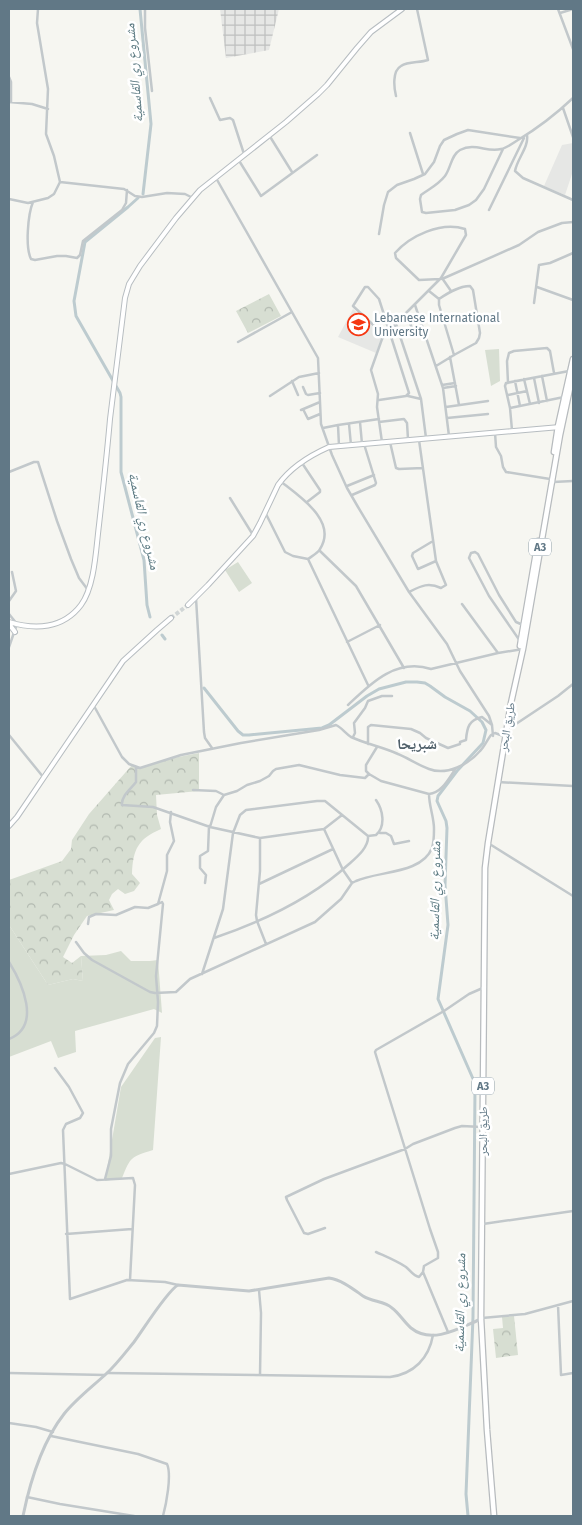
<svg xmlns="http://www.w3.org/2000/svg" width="582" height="1525" viewBox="0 0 582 1525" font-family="'Fira Sans','Noto Naskh Arabic',sans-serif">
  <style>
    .built { fill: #e6e7e5 }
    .industrial { fill: url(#industrial-grid) }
    .green { fill: #d7ded2 }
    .forest { fill: url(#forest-crowns) }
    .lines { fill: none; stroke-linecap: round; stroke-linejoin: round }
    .canal { stroke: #bdcbcf; stroke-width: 3 }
    .secondary-tunnel { stroke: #d1d6d6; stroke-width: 4; stroke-dasharray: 4 2; stroke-linecap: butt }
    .secondary-casing { stroke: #b7bdc1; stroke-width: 6 }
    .trunk-casing { stroke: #b7bbbe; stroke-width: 7 }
    .minor { stroke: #c2c8cb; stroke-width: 2.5 }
    .tertiary { stroke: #c2c8cb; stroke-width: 3 }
    .secondary { stroke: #fff; stroke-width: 4 }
    .trunk { stroke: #fff; stroke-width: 4.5 }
    .labels { text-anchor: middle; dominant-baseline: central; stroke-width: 5; stroke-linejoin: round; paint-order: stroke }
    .shield { fill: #fff; stroke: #90a0aa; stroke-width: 1 }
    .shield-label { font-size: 11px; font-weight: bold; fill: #617886 }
    .poi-label { font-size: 12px; fill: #617886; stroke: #fff; text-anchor: start }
    .street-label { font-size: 12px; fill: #617886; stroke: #fff }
    .water-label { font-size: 14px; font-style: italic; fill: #5d7b83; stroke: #fff }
    .quarter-label { font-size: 15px; font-weight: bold; fill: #50606a; stroke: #fff }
  </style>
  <defs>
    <pattern id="industrial-grid" width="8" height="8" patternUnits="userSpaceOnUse" patternTransform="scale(1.25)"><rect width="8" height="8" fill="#e6e7e5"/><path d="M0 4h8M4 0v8" fill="none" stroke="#bec0bf"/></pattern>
    <pattern id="forest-crowns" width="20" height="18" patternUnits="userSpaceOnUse" patternTransform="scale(1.25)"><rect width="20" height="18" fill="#d7ded2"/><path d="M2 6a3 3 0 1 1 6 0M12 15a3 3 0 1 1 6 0" fill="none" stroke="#b2b9b0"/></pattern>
  </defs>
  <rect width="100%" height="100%" fill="#f6f6f1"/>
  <path class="built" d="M573,143V174H572L565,195L544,186L562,145Z
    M353,309L382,335L376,353L338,337Z"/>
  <path class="industrial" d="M220,9H279L269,50L226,58Z"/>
  <path class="green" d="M499,349L500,381L491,386L485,350Z
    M238,562L252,583L239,592L225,570Z
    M9,925L48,985L73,979L83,981L81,956L106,955L121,951L131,961H150L158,960L162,1013L154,1009L75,1031L76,1052L58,1058L51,1041L9,1057Z
    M161,1037L153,1150C131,1157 131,1156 122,1178L105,1181L121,1087L155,1038Z"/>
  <path class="forest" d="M269,294L281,316L248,333L236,311Z
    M199,753V791L156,795L157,815L161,829C138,839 133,849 132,874L140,883L134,891L125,894L118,889L112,894L109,900L114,910L87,916L74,935L63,957L72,963L81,956L83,981L73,979L48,985L9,925V880L62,861L71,849L72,840L89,814L132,765L140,768L168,759Z
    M514,1316L518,1355L496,1358L493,1329L503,1328L502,1317Z"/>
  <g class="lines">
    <path class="canal" d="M140,9L151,124L143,194
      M138,198L128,207L85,242L74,301L76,316L120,393L121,397V472L144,560L147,605L150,617
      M162,635L165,639
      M204,688L238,731L243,735H249L322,728L329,725L367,696L379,689L406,682H417L425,683L430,686L445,697L470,711L482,722L486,730L483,743L457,771L438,796L437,801L446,821L447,828L445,885L448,925L438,999L474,1081L475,1088L473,1317L466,1494L468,1516"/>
    <path class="secondary-tunnel" d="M171,618L188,605"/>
    <defs>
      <path id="secondary" d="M188,605L208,585L253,536L260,523L278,485C290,468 311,455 329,447L560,427
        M9,622C35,630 63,629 81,605C95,586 96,548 99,525C103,489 107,454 110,419C115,379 120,339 125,298L129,284L140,266L176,218L200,190L286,122L318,94L327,85L357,48L371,32L402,9
        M9,624L15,632
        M9,826L17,817L123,661L157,630L171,618"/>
      <path id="trunk" d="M554,452L558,426L573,359
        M520,646L538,541
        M494,1516L487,1430L481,1318L485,868L488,843L511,703L523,649L560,435L573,374"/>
    </defs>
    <use href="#secondary" class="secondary-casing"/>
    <use href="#trunk" class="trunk-casing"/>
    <path class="minor" d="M38,9L37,23L48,89L46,134L54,156L60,182L124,189L135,196L142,197L167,193L185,194L193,198
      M145,9V28L152,91
      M558,9L573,49
      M560,13L573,9
      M9,77L11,82V102
      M396,96C394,88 392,71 401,66C408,61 420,63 428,60L417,9
      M210,98L220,120L230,118L233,120L244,154
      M9,102L32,104L48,109
      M563,108L573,137
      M410,133L423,174
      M269,135L292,172
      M527,135C529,147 517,159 515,171L523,178L573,200
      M503,149L484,189L476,200L469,205L455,210L426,213L422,212L420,199L421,195C429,189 438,185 445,176C451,168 451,155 460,150C475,142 487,153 501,149C507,148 513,143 518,140C538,128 556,114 573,98
      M238,159L261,196L317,155
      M216,178L318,358L321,424L332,455L347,488L358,507L409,592L447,644L460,671L489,716L492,725L493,736
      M9,199L28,203L48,198L54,194L60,182
      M33,202C28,214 25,247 31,259L35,260L57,256H66L77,258L80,255L83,241L122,210L126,203L127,190
      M489,210L524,138
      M379,234L384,205L388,192L397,185L414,179L425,174L434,162L440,146L444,140L457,134L468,130L520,138
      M442,278L451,291
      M442,279L519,245L538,232L562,223L573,222
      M537,287L573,300
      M429,291L439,299V305L454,355
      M534,303L539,265L550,263L573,253
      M415,305L443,388L449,436
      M406,313L415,336L426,335
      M396,324L421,399L426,438
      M238,342L292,312
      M450,357L459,405
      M436,366L454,355L476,343L479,338L480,333L473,290L470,286C459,286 448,293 439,299
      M542,376L547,401
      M534,378L539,403
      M524,379L530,404
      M292,381L298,395
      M515,381L520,406
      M508,383L507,361L509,353L514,351L547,348L550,351L554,373
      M442,385L455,383
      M303,387L306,394L308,395L320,393
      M443,388L456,386
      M508,395L527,391
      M270,396L299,377L319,373
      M408,396L421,399
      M379,400L406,396L409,393L379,299L368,287H365L353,306L384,335
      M446,407L488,401
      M510,408L564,397
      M301,410L320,402
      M304,411L308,419L320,414
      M447,418L488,414
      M360,422L362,444
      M379,422L404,419L407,423L408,439
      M349,424L351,445
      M338,425L339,446
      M323,428L338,425L379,419
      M512,430L510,408L505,386L506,383L569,371
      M495,433L496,447L501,456L503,467L506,472L550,479
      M382,442L377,407L378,394L371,370L382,339L406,313L441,278L466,235L465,229C441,221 410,236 395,253L396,258L419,280L440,279
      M390,442L396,468L399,469L423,468
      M302,463L320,490V492L307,502
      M9,472L34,462H38L57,521L71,559L79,578L88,590
      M553,482L573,481
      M347,486L374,475
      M352,495L375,485L376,483L364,444
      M230,498L253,535
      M265,512L285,552L293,556L308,559C312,556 318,553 320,549C338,521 299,496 280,481
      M433,541L413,553L412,556L418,569L436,561
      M320,551L356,586L404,668
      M308,559L368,685
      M409,592C421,586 428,582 441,588L446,585L436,561L419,440
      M196,598L204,732L205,738L212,748
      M9,601L16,591L12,572
      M462,604L498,653
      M9,614L17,624L9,647
      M520,641L489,596L469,558L471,553L475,552L478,554L499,595L516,622L523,625
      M347,642L380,625
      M348,705C371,683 396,658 431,669L498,653L523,649
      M94,706L122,757L129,764L140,768L181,755L241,743L319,730L336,725C342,728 345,733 351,737C366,744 383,747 398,754C408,758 418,765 429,769C447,776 469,764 480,751C485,746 487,740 491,735L495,733L506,737
      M507,730L558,696L573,684
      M9,735L44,778
      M353,737L355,733L354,723L365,708L368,701L382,696H392
      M368,744V727L371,725L411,729L420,733L426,738L448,748L460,744V742L466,740C467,727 469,720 482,717L492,725
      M136,767V782C131,789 121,796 122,805L153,807L210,827L260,838L324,829L342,815
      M369,774L381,781L429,794C442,793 449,778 456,768
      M498,782L573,786
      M193,790L216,791L224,795
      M210,827L216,807L224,795L237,791L247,785L260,781L269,776L273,771L276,769L299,765L340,775L365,778L369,774L366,771V765L377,747
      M324,829L343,870L352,883
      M380,833H386L391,836L394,844L409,841
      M368,836L376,835C386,826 383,810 376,800
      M260,838V871L256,915L257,921L266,944
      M488,843L573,896
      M205,883L206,875L200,868V856L208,851L209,826
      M259,884L333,849
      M88,924L89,917L96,914L116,915L135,907L148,908L158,904L167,871V855L174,841L170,822L171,812
      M76,942L84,953L92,960L150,992L155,993L176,992L190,979L315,922L341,899L352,883L356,881C378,871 422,874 432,848C434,842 434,835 434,829C434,817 429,806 429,794
      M9,962C22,983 42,1026 9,1039
      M202,974L223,909L233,833L240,815L246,810L317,801H325L368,836C369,847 357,857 349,864C311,899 264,921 214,938
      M55,1068L69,1087L83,1113L80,1118L66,1124L63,1130L70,1299L127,1280L165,1282L178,1285
      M9,1174L61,1163L65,1164L97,1180L133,1178L135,1185L130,1280
      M105,1179L111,1156V1129L120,1083L128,1064L154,1033L157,1026L158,1002L156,976L163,904L162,902L158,904
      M483,1224L573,1211
      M325,1228L308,1234L304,1233L287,1200L286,1197L324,1179L405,1149L413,1144L455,1128L462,1126L482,1127
      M66,1234L132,1229
      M376,1252C387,1257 397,1261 406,1267C411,1271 413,1276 419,1277L423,1272
      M259,1290L261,1313L260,1375
      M558,1305L561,1375L573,1373
      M482,1318L525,1314L573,1301
      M448,1332L423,1272L424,1266L438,1258V1252L430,1229L375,1052L376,1050L444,1011L469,994L485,987
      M9,1373L105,1375
      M107,1373L390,1377C414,1374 429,1358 433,1335
      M9,1423L36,1427L53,1432
      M51,1436L138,1454L167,1464C172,1475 166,1505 163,1516
      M27,1497L60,1504L134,1516"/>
    <path class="tertiary" d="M23,1516C30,1482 42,1442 64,1414C76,1399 92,1387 106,1374C116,1365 125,1353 134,1342C143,1330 167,1291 178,1285L249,1291L329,1278C342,1280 353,1289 363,1296C372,1302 385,1301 392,1308C399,1313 404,1322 411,1328C432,1345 460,1328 481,1319"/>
    <use href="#secondary" class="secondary"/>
    <use href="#trunk" class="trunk"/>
  </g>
  <defs>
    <symbol id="university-ring" viewBox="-11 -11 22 22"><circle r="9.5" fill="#fff" stroke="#f53712" stroke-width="1.5"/><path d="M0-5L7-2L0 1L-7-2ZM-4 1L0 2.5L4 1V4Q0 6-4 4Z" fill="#f53712"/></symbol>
  </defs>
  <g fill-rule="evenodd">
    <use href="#university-ring" x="346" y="312" width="25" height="25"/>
  </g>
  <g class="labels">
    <g class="shield">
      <rect x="529" y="538.5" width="22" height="17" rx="4"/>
      <rect x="472" y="1077.5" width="22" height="17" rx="4"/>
    </g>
    <g class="shield-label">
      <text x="540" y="547">A3</text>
      <text x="483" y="1086">A3</text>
    </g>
    <g class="poi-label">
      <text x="374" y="318">Lebanese International<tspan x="374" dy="14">University</tspan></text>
    </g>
    <g class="street-label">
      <text transform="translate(507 727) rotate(-80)">طريق البحر</text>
      <text transform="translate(483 1131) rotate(-90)">طريق البحر</text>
    </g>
    <g class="water-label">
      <text transform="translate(134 73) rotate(-95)">مشروع ري القاسمية</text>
      <text transform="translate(144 521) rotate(77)">مشروع ري القاسمية</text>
      <text transform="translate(435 891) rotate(-89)">مشروع ري القاسمية</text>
      <text transform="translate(460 1303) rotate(-89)">مشروع ري القاسمية</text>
    </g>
    <g class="quarter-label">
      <text x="417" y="744">شبريحا</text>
    </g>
  </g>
  <rect width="582" height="1525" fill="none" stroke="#617886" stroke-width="20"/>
</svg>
